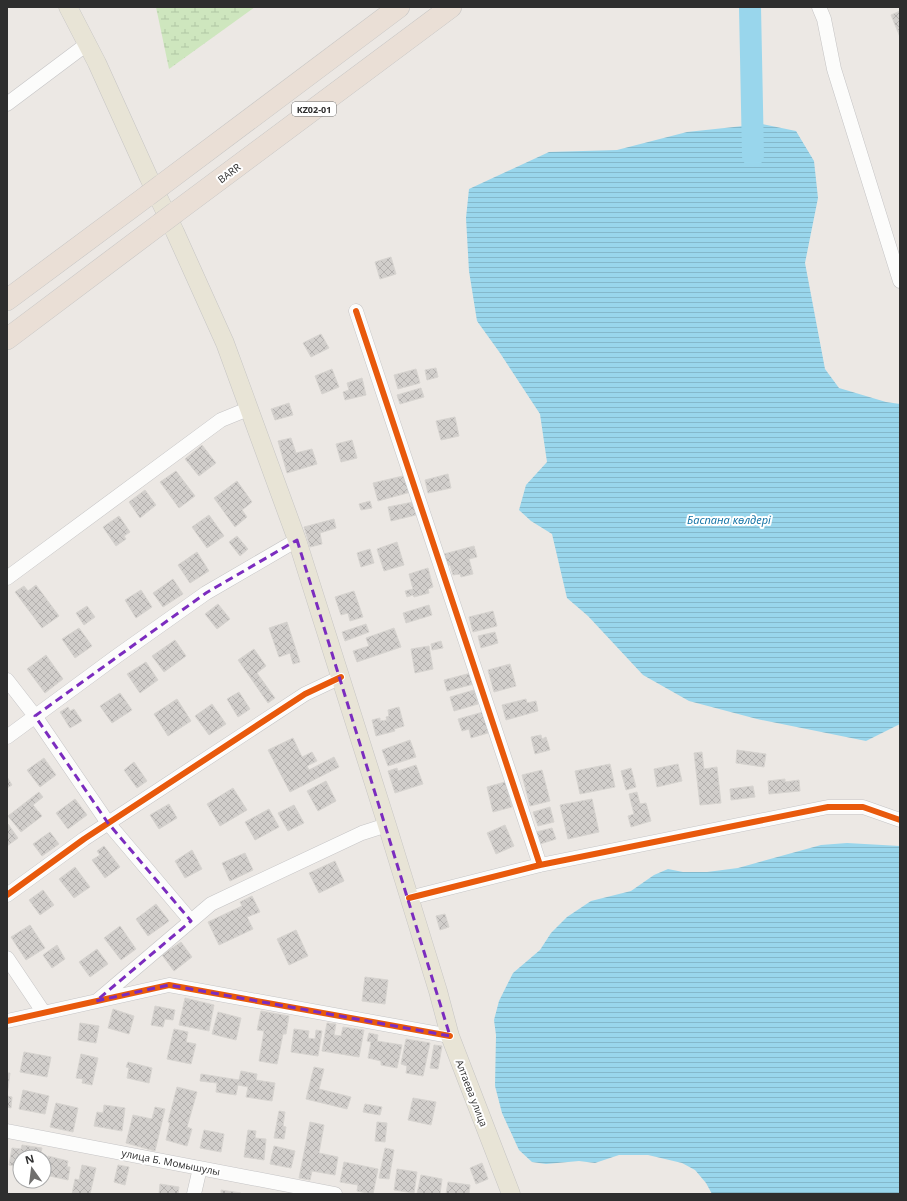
<svg xmlns="http://www.w3.org/2000/svg" width="907" height="1201" viewBox="0 0 907 1201" font-family="'Open Sans',sans-serif">
  <style>
    .wetland { fill: url(#wetland-marsh) }
    .water { fill: url(#water-rules) }
    .lines { fill: none; stroke-linecap: round; stroke-linejoin: round }
    .river { stroke: #99d6ec; stroke-width: 22 }
    .building { fill: url(#building-cross-hatch); stroke: #d7d4d0 }
    .minor-casing { stroke: #c5c4c5; stroke-width: 15 }
    .major-casing { stroke: #c6c5c4; stroke-width: 19 }
    .highway-casing { stroke: #c6c5c4; stroke-width: 22 }
    .minor { stroke: #fcfcfb; stroke-width: 14 }
    .major { stroke: #e8e4d6; stroke-width: 18 }
    .highway { stroke: #eadfd6; stroke-width: 21 }
    .highway-bridge-casing { stroke: #c6c5c4; stroke-width: 22; stroke-linecap: butt }
    .highway-bridge { stroke: #eadfd6; stroke-width: 21 }
    .cycleway-casing { stroke: #fff; stroke-width: 8 }
    .cycleway { stroke: #e8590c; stroke-width: 6 }
    .marked { fill: none; stroke: #7b2cbf; stroke-width: 3; stroke-dasharray: 8 5; stroke-linejoin: round }
    .labels { text-anchor: middle; dominant-baseline: central; stroke-width: 4; stroke-linejoin: round; paint-order: stroke }
    .shield { fill: #fff; stroke: #6d6d6d; stroke-width: 1 }
    .shield-label { font-size: 9px; font-weight: bold; fill: #2e2e2e }
    .street-label { font-size: 10px; fill: #2e2e2e; stroke: #fff }
    .water-label { font-size: 11px; font-style: italic; fill: #0d6fa3; stroke: #fff }
  </style>
  <defs>
    <pattern id="wetland-marsh" width="20" height="14" patternUnits="userSpaceOnUse"><rect width="20" height="14" fill="#cee6be"/><path d="M1 5h8M5 5V1M11 12h8M15 12V8" fill="none" stroke="#b1c6a4"/></pattern>
    <pattern id="water-rules" width="6" height="5" patternUnits="userSpaceOnUse"><rect width="6" height="5" fill="#99d6ec"/><path d="M0 2.5h6" fill="none" stroke="#84b8cb"/></pattern>
    <pattern id="building-cross-hatch" width="8" height="8" patternUnits="userSpaceOnUse"><rect width="8" height="8" fill="#d1cecb"/><path d="M0 0l8 8M0 8l8-8" fill="none" stroke="#b4b1af"/></pattern>
  </defs>
  <rect width="100%" height="100%" fill="#ece8e4"/>
  <path class="wetland" d="M156,7H255L169,69Z"/>
  <path class="water" d="M762,124L796,131L814,161L818,198L805,263L825,369L839,388L886,402L900,404V724L866,741L757,719L689,701L643,675L588,616L567,598L552,534L531,521L519,510L526,485L547,462L540,414L500,353L477,321L469,271L466,218L469,189L549,152L617,150L687,132Z
    M847,843L900,846V1194H712L706,1183L695,1170L682,1163L648,1155H619L595,1163L579,1161L546,1164L532,1162L519,1150L502,1113L495,1086L496,1035L494,1020L499,1001L513,973L540,950L551,933L567,917L591,901L631,891L654,875L668,869L683,872H707L738,868L821,845Z"/>
  <g class="lines">
    <path class="river" d="M750,7L753,156"/>
  </g>
  <path class="building" d="M900,11V37L891,15Z
    M391,257L396,274L380,279L375,262Z
    M321,334L329,348L311,357L303,343Z
    M436,368L438,377L427,380L425,370Z
    M332,369L339,387L322,394L315,376Z
    M416,369L420,383L398,389L394,375Z
    M362,378L366,395L345,400L343,392L349,390L347,383Z
    M421,388L424,397L400,404L397,395Z
    M289,403L293,415L275,420L271,409Z
    M455,417L459,436L441,440L436,421Z
    M291,438L296,453L312,449L317,464L287,473L278,441Z
    M352,440L357,458L341,462L336,444Z
    M202,445L216,463L199,476L185,459Z
    M176,471L195,496L179,508L160,482Z
    M448,474L451,488L428,493L425,480Z
    M407,475L411,492L378,501L373,483Z
    M237,481L252,502L242,510L247,517L235,527L214,498Z
    M145,490L156,505L140,518L129,502Z
    M370,501L372,508L361,510L359,504Z
    M413,502L416,515L391,521L388,507Z
    M209,515L224,536L207,548L192,527Z
    M119,516L130,532L124,536L126,539L116,546L103,527Z
    M334,519L336,528L320,533L322,544L310,547L304,527Z
    M237,536L248,549L240,556L229,542Z
    M397,542L404,565L384,571L377,549Z
    M474,546L477,557L469,559L473,574L461,577L460,574L453,575L450,565L447,566L444,554Z
    M370,549L374,563L361,567L357,553Z
    M197,552L209,571L190,583L178,565Z
    M428,568L433,587L428,589L429,593L414,597L413,595L407,597L405,591L413,589L409,574Z
    M173,579L183,594L163,607L153,593Z
    M36,585L59,616L42,628L15,592L24,586L28,591Z
    M141,590L152,607L136,618L125,600Z
    M354,591L363,617L350,621L348,613L341,615L335,597Z
    M218,604L230,619L217,629L205,614Z
    M429,605L432,615L406,623L403,613Z
    M87,606L95,617L84,625L76,613Z
    M493,611L497,626L473,632L469,617Z
    M287,622L300,662L293,664L290,653L279,657L269,628Z
    M366,624L369,632L345,641L342,632Z
    M79,628L92,646L75,658L62,639Z
    M394,628L401,647L357,662L353,651L369,646L366,638Z
    M495,632L498,643L481,648L478,636Z
    M175,640L186,656L164,672L152,656Z
    M441,641L443,648L432,650L431,644Z
    M429,646L433,669L415,673L411,649Z
    M254,649L266,666L257,673L275,698L268,703L238,660Z
    M46,655L63,679L45,693L27,669Z
    M146,662L158,680L140,693L127,674Z
    M510,664L516,686L494,692L488,670Z
    M471,673L474,684L447,691L444,680Z
    M474,690L478,704L454,711L450,697Z
    M239,692L250,709L238,717L227,699Z
    M120,693L132,710L112,723L100,706Z
    M177,699L191,721L168,736L154,714Z
    M526,699L527,703L536,701L538,711L506,720L502,705Z
    M212,704L226,724L209,735L195,716Z
    M68,707L70,711L74,709L82,721L70,728L60,712Z
    M399,707L404,726L394,729L395,731L376,736L372,720L380,718V721L387,720L386,717L389,716L388,710Z
    M483,712L488,733L471,738L469,729L462,731L458,719Z
    M541,735L542,739L546,737L550,750L535,754L531,737Z
    M293,738L302,757L312,752L317,761L307,766L309,770L334,757L339,767L290,792L268,750Z
    M410,740L416,757L388,766L382,750Z
    M737,750L766,754L764,767L736,763Z
    M702,752L704,769L717,767L721,803L700,805L694,753Z
    M44,758L56,775L40,787L27,770Z
    M134,762L147,781L137,788L124,770Z
    M610,764L615,787L580,794L575,771Z
    M678,764L682,781L657,787L654,769Z
    M416,765L423,784L395,793L388,771L397,768L398,771Z
    M631,768L636,787L626,790L621,771Z
    M542,770L550,801L530,806L522,775Z
    M7,777L12,785L7,788Z
    M785,779V782L799,780L800,791L769,794L768,781Z
    M326,781L336,801L318,811L307,791Z
    M505,782L512,807L493,812L487,787Z
    M753,786L755,797L731,800L730,789Z
    M233,788L247,810L220,826L207,804Z
    M39,792L43,797L33,805L42,816L21,832L8,816Z
    M637,792L640,804L646,803L651,821L631,827L628,816L634,814L629,794Z
    M75,799L87,815L68,829L56,813Z
    M592,799L599,832L568,839L560,805Z
    M169,804L177,818L159,829L150,815Z
    M294,805L304,823L288,831L278,813Z
    M550,807L554,822L538,826L533,812Z
    M269,809L279,827L255,840L245,822Z
    M7,824H8L18,838L7,846Z
    M505,825L514,846L496,854L487,833Z
    M552,828L556,839L540,844L536,832Z
    M50,832L59,844L42,856L33,844Z
    M104,846L120,867L105,878L92,860L100,855L97,851Z
    M192,850L202,869L185,878L175,861Z
    M245,853L253,870L230,881L222,863Z
    M335,861L344,881L319,893L309,873Z
    M75,867L90,887L74,898L59,879Z
    M43,890L54,905L40,915L29,900Z
    M252,896L260,912L247,917L253,929L219,945L208,922L242,906L240,902Z
    M156,904L169,921L148,936L136,919Z
    M445,914L449,927L440,930L436,916Z
    M30,925L45,948L26,960L11,937Z
    M120,926L136,949L121,960L104,938Z
    M296,930L308,956L289,965L277,939Z
    M181,942L192,957L174,971L162,955Z
    M57,945L65,959L52,968L43,955Z
    M97,949L108,964L90,977L79,962Z
    M365,977L388,980L385,1004L362,1001Z
    M185,998L214,1005L209,1031L179,1025Z
    M155,1006L175,1010L173,1020L165,1019L163,1027L151,1025Z
    M113,1009L134,1016L129,1034L108,1028Z
    M261,1011L289,1016L286,1034H283L277,1064L259,1061L264,1031L257,1030Z
    M218,1012L241,1018L236,1040L212,1034Z
    M80,1023L99,1026L96,1043L78,1040Z
    M327,1023L336,1024L334,1035L341,1036L343,1027L364,1030L359,1057L322,1051Z
    M174,1029L188,1032L186,1042L196,1044L191,1064L167,1059Z
    M294,1029L309,1031L308,1038L315,1039L316,1030L322,1031L318,1056L291,1052Z
    M369,1033L378,1035L377,1041L402,1045L397,1068L381,1065V1061L368,1058L371,1042L367,1041Z
    M406,1039L430,1043L423,1076L406,1073L407,1066L401,1064Z
    M434,1045L442,1046L438,1069L430,1068Z
    M24,1052L51,1057L47,1077L20,1072Z
    M81,1054L98,1058L92,1085L82,1083L83,1079L76,1078Z
    M128,1062L152,1068L149,1083L127,1078L129,1068L126,1067Z
    M314,1067L324,1069L319,1089L351,1097L347,1109L306,1099Z
    M241,1071L257,1074L256,1080L275,1083L272,1101L246,1097L248,1087L238,1085L236,1095L216,1092L217,1083L200,1081L201,1074L239,1080Z
    M7,1073H10L7,1096L12,1097L11,1108L7,1107Z
    M177,1087L197,1092L187,1127L192,1129L187,1146L166,1140L170,1123L168,1122Z
    M23,1090L49,1096L45,1114L19,1109Z
    M413,1098L436,1102L431,1125L408,1120Z
    M56,1103L78,1108L73,1132L50,1127Z
    M365,1104L382,1107L380,1115L363,1112Z
    M104,1105L125,1108L122,1131L94,1126L97,1112L103,1113Z
    M155,1107L165,1109L155,1151L126,1143L133,1115L152,1119Z
    M279,1111L285,1112L283,1126L286,1127L284,1139L274,1138Z
    M310,1122L324,1125L319,1153L338,1157L335,1175L312,1171L310,1180L299,1178Z
    M377,1122L387,1123L385,1142L375,1141Z
    M204,1130L224,1134L221,1152L200,1148Z
    M248,1130L256,1131L255,1138L266,1139L264,1160L244,1157Z
    M22,1145L42,1148L40,1157H20V1167L9,1165L12,1148L21,1149Z
    M274,1146L295,1151L291,1168L270,1164Z
    M385,1148L394,1150L389,1179L379,1178Z
    M48,1156L68,1161L67,1167H70L68,1180L45,1175Z
    M344,1162L378,1169L373,1194L357,1191L358,1185L340,1182Z
    M482,1163L488,1179L476,1184L470,1168Z
    M82,1165L96,1168L90,1194H72L75,1179L79,1180Z
    M118,1165L129,1167L125,1185L114,1182Z
    M397,1169L417,1172L414,1193L394,1190Z
    M421,1175L442,1179L440,1194H417Z
    M448,1182L470,1185L469,1194H446Z
    M160,1184L179,1187L178,1194H159Z
    M221,1190L241,1193V1194H221Z"/>
  <g class="lines">
    <defs>
      <path id="minor" d="M819,7L824,19L834,69L900,281
        M7,104L87,44
        M356,311L540,865
        M7,578L221,420L248,409
        M7,680L35,716L108,823L191,921
        M7,737L117,656L206,593L297,540
        M7,895L84,839L305,694L341,677
        M409,898L540,865L828,807H863L900,820
        M7,958L44,1013
        M98,1000L211,904L362,833L387,825
        M7,1021L169,985L450,1036
        M7,1131L335,1194
        M194,1194L200,1168"/>
      <path id="major" d="M68,7L97,63L149,178L175,232L225,343L297,540L387,825L438,991L450,1036L511,1194"/>
      <path id="highway" d="M163,184L399,7
        M176,212L451,7
        M7,300L147,196
        M7,339L160,224"/>
    </defs>
    <use href="#minor" class="minor-casing"/>
    <use href="#major" class="major-casing"/>
    <use href="#highway" class="highway-casing"/>
    <use href="#minor" class="minor"/>
    <use href="#major" class="major"/>
    <use href="#highway" class="highway"/>
    <defs>
      <path id="highway-bridge" d="M147,196L163,184
        M160,224L176,212"/>
    </defs>
    <use href="#highway-bridge" class="highway-bridge-casing"/>
    <use href="#highway-bridge" class="highway-bridge"/>
    <defs>
      <path id="cycleway" d="M356,311L540,865
        M7,895L84,839L305,694L341,677
        M409,898L540,865L828,807H863L900,820
        M7,1021L169,985L450,1036"/>
    </defs>
    <use href="#cycleway" class="cycleway-casing"/>
    <use href="#cycleway" class="cycleway"/>
  </g>
  <path class="marked" d="M297,540L450,1036L169,985L96,1001L191,921L108,823L35,716L206,593Z"/>
  <g class="labels">
    <rect class="shield" x="292" y="102" width="44" height="14" rx="3"/>
    <g class="shield-label">
      <text x="314" y="109">KZ02-01</text>
    </g>
    <g class="street-label">
      <text transform="translate(229 173) rotate(-37)">BARR</text>
      <text transform="translate(472 1093) rotate(69)">Алтаева улица</text>
      <text transform="translate(171 1162) rotate(11)">улица Б. Момышулы</text>
    </g>
    <g class="water-label">
      <text x="729" y="519">Баспана көлдері</text>
    </g>
  </g>
  <rect width="907" height="1201" fill="none" stroke="#2e2e2e" stroke-width="16"/>
  <g transform="translate(32 1169) rotate(346)"><circle r="19" fill="#ffffff" stroke="#ababab"/>
  <path d="M0-3L7 15L0 10L-7 15Z" fill="#706f6e"/>
  <text y="-6" font-size="11" font-weight="bold" text-anchor="middle" fill="#2e2e2e">N</text>
  </g>
</svg>
